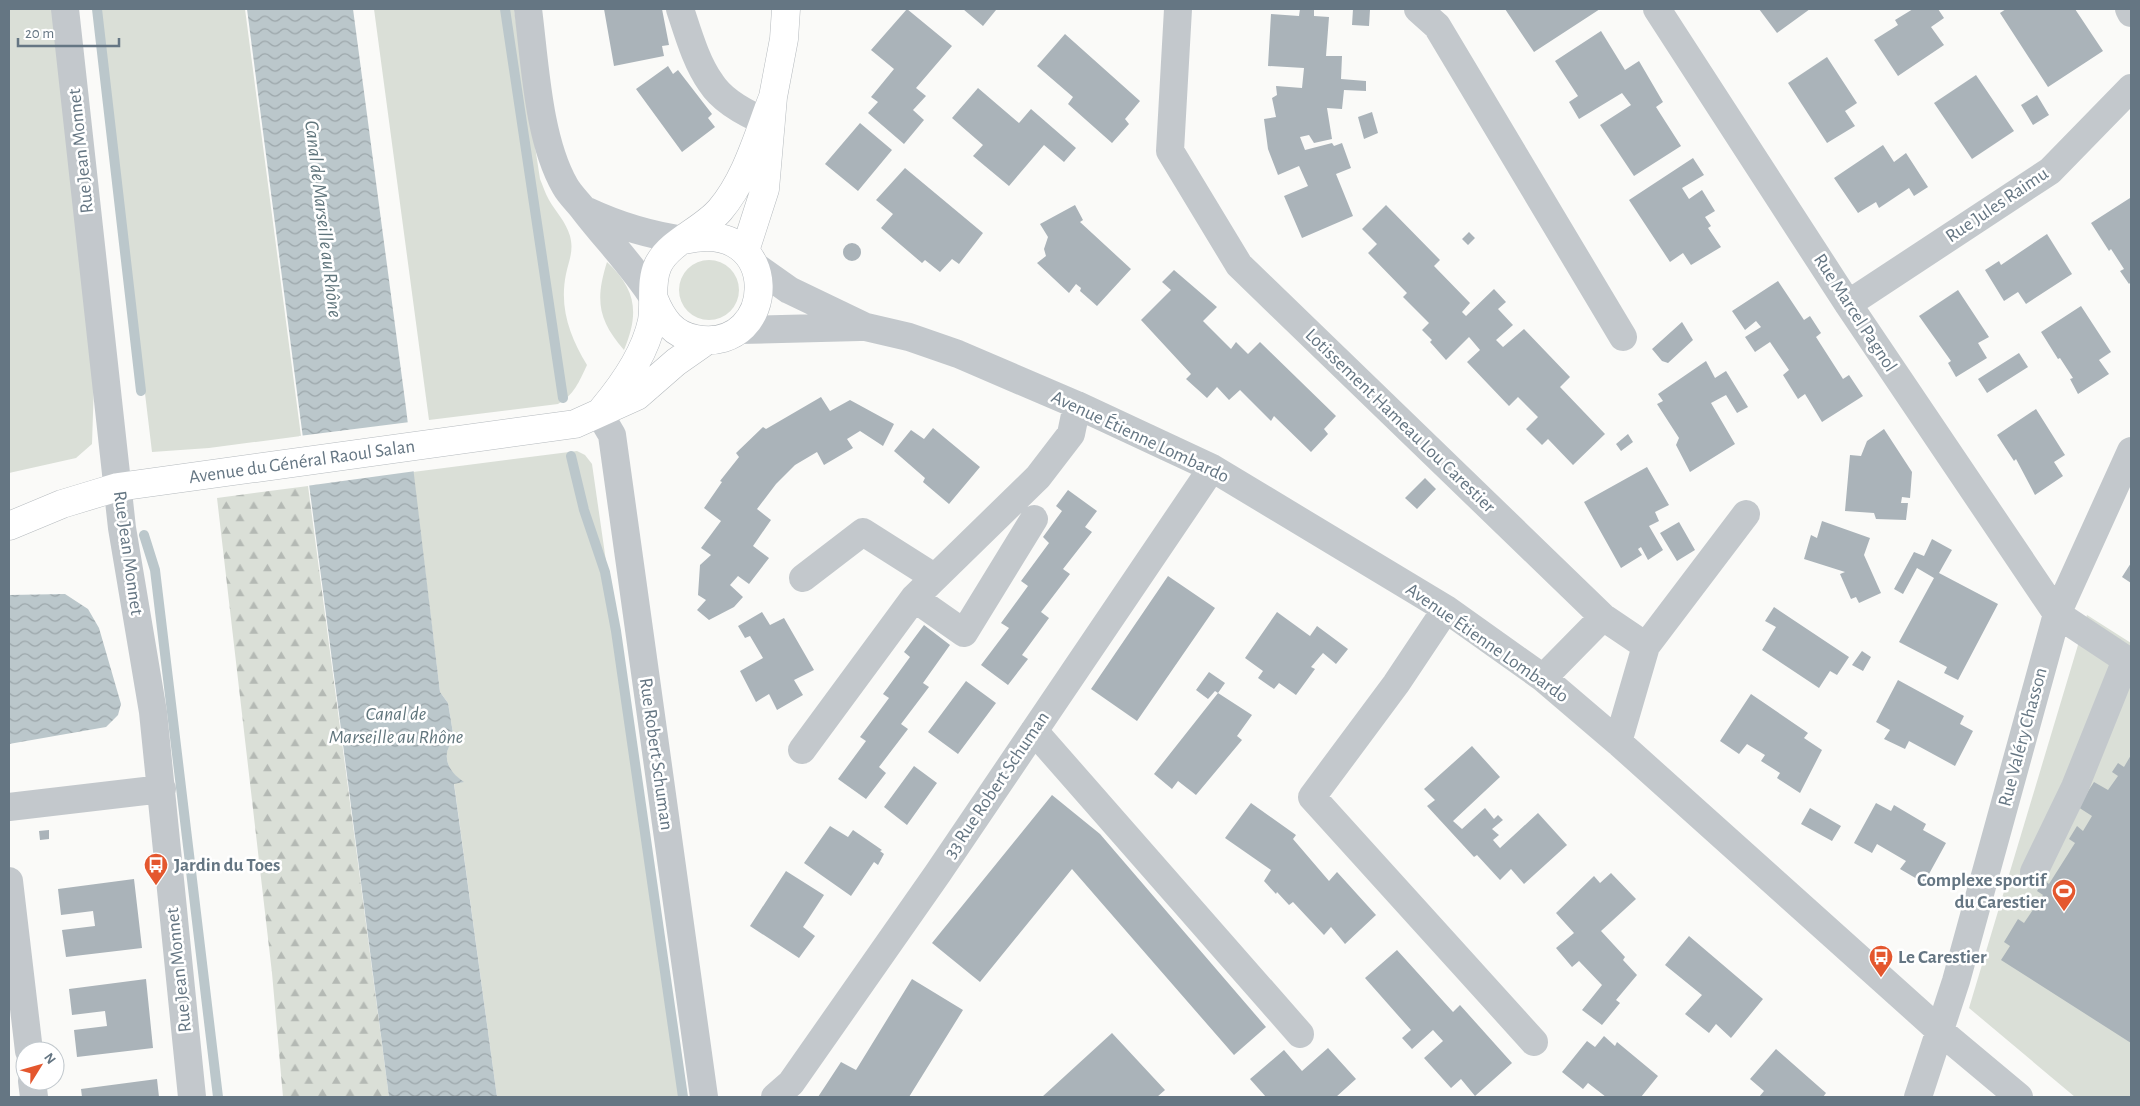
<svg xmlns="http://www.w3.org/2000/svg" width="2140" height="1106" viewBox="0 0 2140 1106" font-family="'Alegreya Sans',sans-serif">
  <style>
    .green { fill: #dadfd7 }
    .forest { fill: url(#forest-firs) }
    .water { fill: url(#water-waves) }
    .pier { fill: #fafaf8 }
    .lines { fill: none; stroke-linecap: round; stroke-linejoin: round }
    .stream { stroke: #bbc7cb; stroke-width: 10 }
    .building { fill: #aab3b9 }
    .major-casing { stroke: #b5babe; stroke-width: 29 }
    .minor { stroke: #c3c8cc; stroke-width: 28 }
    .major { stroke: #fff; stroke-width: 28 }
    .labels { text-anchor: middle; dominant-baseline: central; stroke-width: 5; stroke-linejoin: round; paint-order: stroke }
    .street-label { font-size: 19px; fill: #657683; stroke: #fff }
    .poi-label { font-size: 19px; font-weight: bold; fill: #657683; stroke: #fff; text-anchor: start }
    .water-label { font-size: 20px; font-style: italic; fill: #60757c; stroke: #fff }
  </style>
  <defs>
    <pattern id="forest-firs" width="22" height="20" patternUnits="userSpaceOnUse" patternTransform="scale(1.25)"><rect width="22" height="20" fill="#dadfd7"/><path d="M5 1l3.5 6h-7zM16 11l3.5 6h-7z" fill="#b4b9b4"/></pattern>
    <pattern id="water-waves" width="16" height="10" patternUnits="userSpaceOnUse" patternTransform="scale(1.25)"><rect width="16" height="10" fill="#bbc7cb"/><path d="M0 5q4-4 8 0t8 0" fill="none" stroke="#9ca6aa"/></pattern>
  </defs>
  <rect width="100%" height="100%" fill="#fafaf8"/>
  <path class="green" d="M9,9H58L96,322L92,444L76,458L9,473Z
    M99,9H245L301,436L209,448L152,452Z
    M374,9H514L540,179C543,186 545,193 549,200C556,212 566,222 570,236C574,251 569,260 566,274C559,308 570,337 587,365C579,382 574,395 558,404L429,420Z
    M679 290a30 30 0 1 1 60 0a30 30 0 1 1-60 0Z
    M607,262C637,290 639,314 624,350C598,320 595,300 607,262Z
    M577,451L585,455L592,464L683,1097H497L454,783L463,782C448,771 440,755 454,739L448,703L440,692L413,472Z
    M2087,615L2131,643V1097H2075L1969,1008Z"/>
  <path class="forest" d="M308,486L389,1097H283L272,973L217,498Z"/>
  <path class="water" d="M247,9H353L406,408L440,692L448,703L454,739C440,756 448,771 464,782L454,784L497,1097H389Z
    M65,594L88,609L99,628L121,704L118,715L106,727L9,744V595Z"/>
  <path class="pier" d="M410,422L416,471L306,486L299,436Z"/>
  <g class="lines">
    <path class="stream" d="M97,9L141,391
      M505,9L563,398
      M571,456L584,510L605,572L616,631L683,1097
      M144,535L155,570L218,1097"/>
  </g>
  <path class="building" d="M604,9H662L669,45L662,46L664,56L614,66Z
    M907,9L952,46L916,88L926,96L913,110L924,120L904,144L868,113L878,102L871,97L894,69L871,50Z
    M963,9H995L996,10L983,26Z
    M1300,9L1314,10V16L1329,17L1326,56H1342L1341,79L1366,81V91L1344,90L1342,109L1327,108L1332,139L1314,143L1309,135L1300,137L1305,150L1332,143L1334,146L1342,143L1351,168L1336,174L1353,216L1302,238L1284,196L1308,186L1299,166L1278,175L1268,149L1264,119L1276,117L1272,98L1277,95L1276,86L1302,88L1304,68L1268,66L1271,14L1299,16Z
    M1353,9L1370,10L1369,26L1352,25Z
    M1505,9H1600L1534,52Z
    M1759,9H1810L1777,33Z
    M1913,9H1938L1944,18L1931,27L1944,45L1898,76L1874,40L1898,25L1895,20Z
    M2006,9H2075L2103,51L2048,87L2000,13Z
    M1601,31L1625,70L1639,61L1663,102L1656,107L1681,146L1634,176L1600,125L1631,105L1622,93L1579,119L1569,102L1578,96L1555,61Z
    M1065,34L1140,101L1125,119L1129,124L1112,143L1068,104L1073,97L1037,66Z
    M1827,57L1857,103L1845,111L1855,126L1827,143L1788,83Z
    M668,66L673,74L678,70L705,105L712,114L708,118L715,127L682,152L636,89Z
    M1976,75L2014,131L1972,159L1934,103Z
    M978,88L1019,123L1031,109L1076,148L1064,162L1044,145L1009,186L973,156L983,145L952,118Z
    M2037,95L2049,115L2033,125L2021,105Z
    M1372,112L1378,133L1364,139L1358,117Z
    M860,123L892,150L858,191L825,164Z
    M1883,145L1894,162L1906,153L1928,187L1914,196L1909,188L1879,208L1876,202L1858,213L1834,178Z
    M1693,158L1704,175L1682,188L1689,199L1702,190L1715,211L1705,217L1711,226L1708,228L1721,247L1691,265L1683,253L1670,262L1629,200Z
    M905,168L983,233L959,264L952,259L940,272L925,260L922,263L881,228L893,214L876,200Z
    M2130,198L2131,282L2129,284L2120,271L2124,269L2111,249L2109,251L2091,223Z
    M1075,205L1083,220L1080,222L1131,269L1097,306L1080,291L1081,288L1076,284L1069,293L1037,263L1046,256L1044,249L1048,237L1040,224Z
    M1386,205L1440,260L1434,266L1470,303L1462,312L1466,316L1494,289L1506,302L1498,309L1513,325L1496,340L1503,347L1524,329L1570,377L1560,387L1605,434L1573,465L1548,439L1542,445L1526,429L1538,417L1518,397L1509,406L1467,362L1480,350L1469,337L1446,360L1430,342L1432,340L1422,330L1429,323L1403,297L1407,293L1368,253L1377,244L1362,229Z
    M1469,232L1475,238L1468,245L1462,239Z
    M2047,234L2072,274L2026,304L2018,292L2004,301L1985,270L1999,261L2001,265Z
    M843 252a9 9 0 1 1 18 0a9 9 0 1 1-18 0Z
    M1174,270L1217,307L1203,321L1231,349L1236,342L1248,354L1260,342L1336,416L1324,429L1328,434L1311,452L1274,416L1271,421L1240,390L1229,400L1217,387L1207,398L1186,379L1191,374L1141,320L1171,290L1162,282Z
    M1778,281L1804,320L1810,316L1821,333L1816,337L1843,379L1849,375L1863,396L1822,422L1805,394L1798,399L1783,375L1789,370L1770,342L1755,352L1745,337L1761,327L1756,321L1745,330L1732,311Z
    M1958,290L1989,337L1978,343L1987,358L1956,377L1948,363L1951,361L1919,316Z
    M2081,306L2111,352L2099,360L2109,374L2078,394L2070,379L2073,378L2060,358L2058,359L2041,332Z
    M1682,322L1693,340L1668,363L1662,361L1652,349Z
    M2019,353L2028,367L1987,393L1978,379Z
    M1706,361L1715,378L1726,371L1748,407L1737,413L1726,395L1711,403L1735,444L1690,472L1676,445L1679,438L1657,404L1663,401L1658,394Z
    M821,397L830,411L850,400L894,424L883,446L860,431L847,439L853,448L824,465L817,452L795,465L776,484L757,509L771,520L753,546L769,558L749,584L738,576L730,585L743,597L734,607L709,620L697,610L706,600L698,595L700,565L711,555L701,548L721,521L704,508L722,482L720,481L739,457L736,453L763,427L766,429Z
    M2036,409L2065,455L2054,462L2063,476L2035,495L2016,459L2014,461L1997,435Z
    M933,428L980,467L949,504L923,482L925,478L894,451L911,430L924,439Z
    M1884,429L1912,472L1910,498L1902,497L1901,503H1908L1906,520L1876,519L1874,513L1845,511L1850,455L1861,456L1867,441Z
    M1628,434L1633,442L1621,451L1616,444Z
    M1647,467L1669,505L1655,512L1659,521L1649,526L1663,550L1648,560L1641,547L1638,549L1642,555L1621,568L1584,502Z
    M1425,478L1436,489L1417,509L1405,498Z
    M1068,490L1097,511L1085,527L1092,532L1063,569L1070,574L1041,612L1049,618L1022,655L1028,659L1008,685L981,665L1009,628L1001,623L1028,586L1021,581L1049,543L1043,537L1062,511L1056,506Z
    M1822,521L1870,538L1864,555L1881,593L1859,603L1856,597L1851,599L1840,574L1845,572L1804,559L1811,535L1817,538Z
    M1679,522L1695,550L1677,561L1660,533Z
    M1932,539L1952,550L1939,573L1998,604L1958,680L1944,673L1947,667L1899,642L1934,578L1917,568L1903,594L1894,589L1914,552L1924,556Z
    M2131,563V583L2122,577Z
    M1168,576L1215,608L1137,721L1091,689Z
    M1774,607L1849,657L1837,675L1830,671L1819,688L1762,650L1776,627L1765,621Z
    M762,612L770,625L784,618L814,670L794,680L803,695L777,710L769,694L756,702L740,671L763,658L750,636L745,638L738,626Z
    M1277,612L1310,636L1317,626L1348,649L1336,664L1323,653L1311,667L1315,669L1296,695L1279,683L1274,689L1258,678L1263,671L1245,658Z
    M924,625L950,645L923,683L929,687L901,724L908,729L879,767L886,773L866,799L838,779L866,741L860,737L889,698L883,694L910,657L904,652Z
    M1862,651L1871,657L1863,671L1852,665Z
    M1209,672L1225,683L1218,693L1215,691L1208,699L1196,690Z
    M1898,680L1964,716L1960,724L1973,731L1955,766L1909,741L1905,749L1884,739L1890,730L1876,722Z
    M966,681L996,703L958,754L928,732Z
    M1218,693L1252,715L1237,736L1242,740L1196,795L1178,781L1172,789L1154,774Z
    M1751,694L1808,733L1804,738L1822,750L1800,793L1777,778L1780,773L1761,761L1765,755L1747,744L1739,754L1720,741Z
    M1472,746L1500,777L1453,821L1462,829L1485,808L1494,819L1498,815L1503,820L1492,829L1499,835L1493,840L1500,848L1538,813L1567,845L1524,884L1511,869L1500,880L1477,855L1474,857L1427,806L1435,800L1424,789Z
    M2131,755V1043L2001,960L2010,946L2004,942L2018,919L2024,923L2043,895L2037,891L2044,880L2049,884L2075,843L2069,839L2077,826L2083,831L2092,816L2078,807L2094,782L2108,790L2118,776L2112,772L2118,763L2124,767Z
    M914,766L937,783L907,825L884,807Z
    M1052,795L1100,834L1266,1027L1234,1055L1072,869L980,982L932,943Z
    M1251,803L1296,835L1293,839L1329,881L1337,872L1376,915L1345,944L1331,927L1324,935L1293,902L1289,905L1277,892L1276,894L1264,881L1271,870L1225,838Z
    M1876,803L1891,811L1894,805L1926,824L1923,830L1946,843L1924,883L1900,869L1906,861L1877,844L1872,853L1854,843Z
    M1810,808L1841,826L1832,841L1801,824Z
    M830,826L848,837L853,830L882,850L880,851L884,854L878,865L874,862L851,896L804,863Z
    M49,830V839L40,840L39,831Z
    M786,871L824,895L803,927L815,936L799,958L750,926Z
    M1611,873L1636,899L1601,931L1625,957L1623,960L1637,975L1616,1000L1620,1003L1602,1025L1582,1010L1602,985L1579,961L1572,967L1556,948L1574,933L1556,913L1594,876L1600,883Z
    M134,879L142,948L66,957L62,930L95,926L93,911L61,915L58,889Z
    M1689,936L1763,999L1731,1038L1716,1024L1709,1033L1685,1014L1702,995L1665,965Z
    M1397,950L1453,1012L1460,1005L1512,1063L1475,1096L1461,1079L1451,1088L1424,1058L1443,1041L1433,1030L1412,1049L1402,1038L1411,1030L1365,978Z
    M146,979L153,1048L77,1057L74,1030L107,1026L105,1011L72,1015L69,989Z
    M912,979L963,1010L909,1097H818L841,1062L856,1070Z
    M1112,1033L1165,1090L1157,1097H1042Z
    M1604,1036L1615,1046L1617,1042L1658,1076L1641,1097H1606L1588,1083L1583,1089L1562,1072L1587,1041L1595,1047Z
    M1328,1048L1356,1079L1336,1097H1266L1250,1079L1284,1050L1302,1071Z
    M1776,1049L1826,1093L1823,1097H1759L1764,1091L1750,1079Z
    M157,1079L159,1097H82L81,1089Z"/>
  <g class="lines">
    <defs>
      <path id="major" d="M745,251L765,189L773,97L784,39L786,9
        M654,299C662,319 673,335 696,339C779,354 784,215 684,240
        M602,410C624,384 645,354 652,321C655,302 650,282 658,265C669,242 703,230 720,210C747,178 758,135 773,97
        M9,526L62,504L118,487L575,424L637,396L676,362L706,341"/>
    </defs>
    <use href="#major" class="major-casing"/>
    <path class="minor" d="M65,9L122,528L153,712L192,1097
      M528,9C535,63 538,139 565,186C570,195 578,202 584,210C607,240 634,267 654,299
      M680,9C688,33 696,62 711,83C723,102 751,116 771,124
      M1178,9L1170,151L1239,265L1603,617L1646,646L1746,514
      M1418,9L1437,26L1623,337
      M1657,9L1848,304L2057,614L2131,663
      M2129,9L2131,13
      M587,211C619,226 649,235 684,240
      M755,266L789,290L866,327L909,337L958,354L1077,405L1212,468L1446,609L1543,678L1618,742L1940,1031L2019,1097
      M1848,304L2050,171L2131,88
      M739,330L860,327
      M599,413L612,435L704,1097
      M803,578L863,532L934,577
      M914,598L964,633L1034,519
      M1446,609L1396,684L1312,797L1534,1042
      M1543,678L1603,617
      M1034,731L1300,1034
      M1618,742L1646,646
      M802,750L914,598L1038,477L1071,434L1077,405
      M9,807L162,789
      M2034,872L2075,787L2126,660
      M9,881L29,1051
      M32,1081L34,1097
      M775,1097L791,1083L938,873L1212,468
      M1918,1097L1956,981L2057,614L2131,451"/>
    <use href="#major" class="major"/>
  </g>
  <defs>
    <symbol id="bus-pin" viewBox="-11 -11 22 30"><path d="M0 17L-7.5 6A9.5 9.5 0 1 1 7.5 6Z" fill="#e4572e" stroke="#fff"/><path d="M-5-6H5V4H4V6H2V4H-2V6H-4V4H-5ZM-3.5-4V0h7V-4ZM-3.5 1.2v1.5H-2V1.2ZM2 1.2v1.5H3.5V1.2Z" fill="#fff"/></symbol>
    <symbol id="stadium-pin" viewBox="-11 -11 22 30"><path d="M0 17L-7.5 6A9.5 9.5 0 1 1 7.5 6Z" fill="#e4572e" stroke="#fff"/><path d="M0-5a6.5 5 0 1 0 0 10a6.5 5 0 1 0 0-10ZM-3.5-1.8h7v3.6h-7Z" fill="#fff"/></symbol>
  </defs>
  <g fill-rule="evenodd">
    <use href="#bus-pin" x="142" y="851" width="28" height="38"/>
    <use href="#stadium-pin" x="2050" y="877" width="28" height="38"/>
    <use href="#bus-pin" x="1867" y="943" width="28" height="38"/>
  </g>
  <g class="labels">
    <g class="street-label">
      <text transform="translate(81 151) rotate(-96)">Rue Jean Monnet</text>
      <text transform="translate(1997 205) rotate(-34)">Rue Jules Raimu</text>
      <text transform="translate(1855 313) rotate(57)">Rue Marcel Pagnol</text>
      <text transform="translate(1400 421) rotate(44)">Lotissement Hameau Lou Carestier</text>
      <text transform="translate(1140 437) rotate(25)">Avenue Étienne Lombardo</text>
      <text transform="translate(302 462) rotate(-8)">Avenue du Général Raoul Salan</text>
      <text transform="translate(128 553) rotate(82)">Rue Jean Monnet</text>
      <text transform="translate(1487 643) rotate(35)">Avenue Étienne Lombardo</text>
      <text transform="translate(2023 737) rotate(-75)">Rue Valéry Chasson</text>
      <text transform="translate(656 754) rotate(82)">Rue Robert Schuman</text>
      <text transform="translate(997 785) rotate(-56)">33 Rue Robert Schuman</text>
      <text transform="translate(179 970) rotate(-96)">Rue Jean Monnet</text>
    </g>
    <g class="poi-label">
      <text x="174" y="865">Jardin du Toes</text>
      <text x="2046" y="880" text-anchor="end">Complexe sportif<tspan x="2046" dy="22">du Carestier</tspan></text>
      <text x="1898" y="957">Le Carestier</text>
    </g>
    <g class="water-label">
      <text transform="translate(323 219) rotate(83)">Canal de Marseille au Rhône</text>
      <text x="396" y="714">Canal de<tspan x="396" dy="23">Marseille au Rhône</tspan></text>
    </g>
  </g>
  <rect width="2140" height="1106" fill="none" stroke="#657683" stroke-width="20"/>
  <g transform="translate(40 1066) rotate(53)"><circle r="24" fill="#ffffff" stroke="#c1c8cd"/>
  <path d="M0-4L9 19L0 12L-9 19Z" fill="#e4572e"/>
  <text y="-8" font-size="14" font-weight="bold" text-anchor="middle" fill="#657683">N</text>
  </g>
  <path d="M18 38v8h101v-8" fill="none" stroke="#657683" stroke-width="2.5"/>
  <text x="25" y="38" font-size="15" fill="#657683" stroke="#ffffff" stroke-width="4" paint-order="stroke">20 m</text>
</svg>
